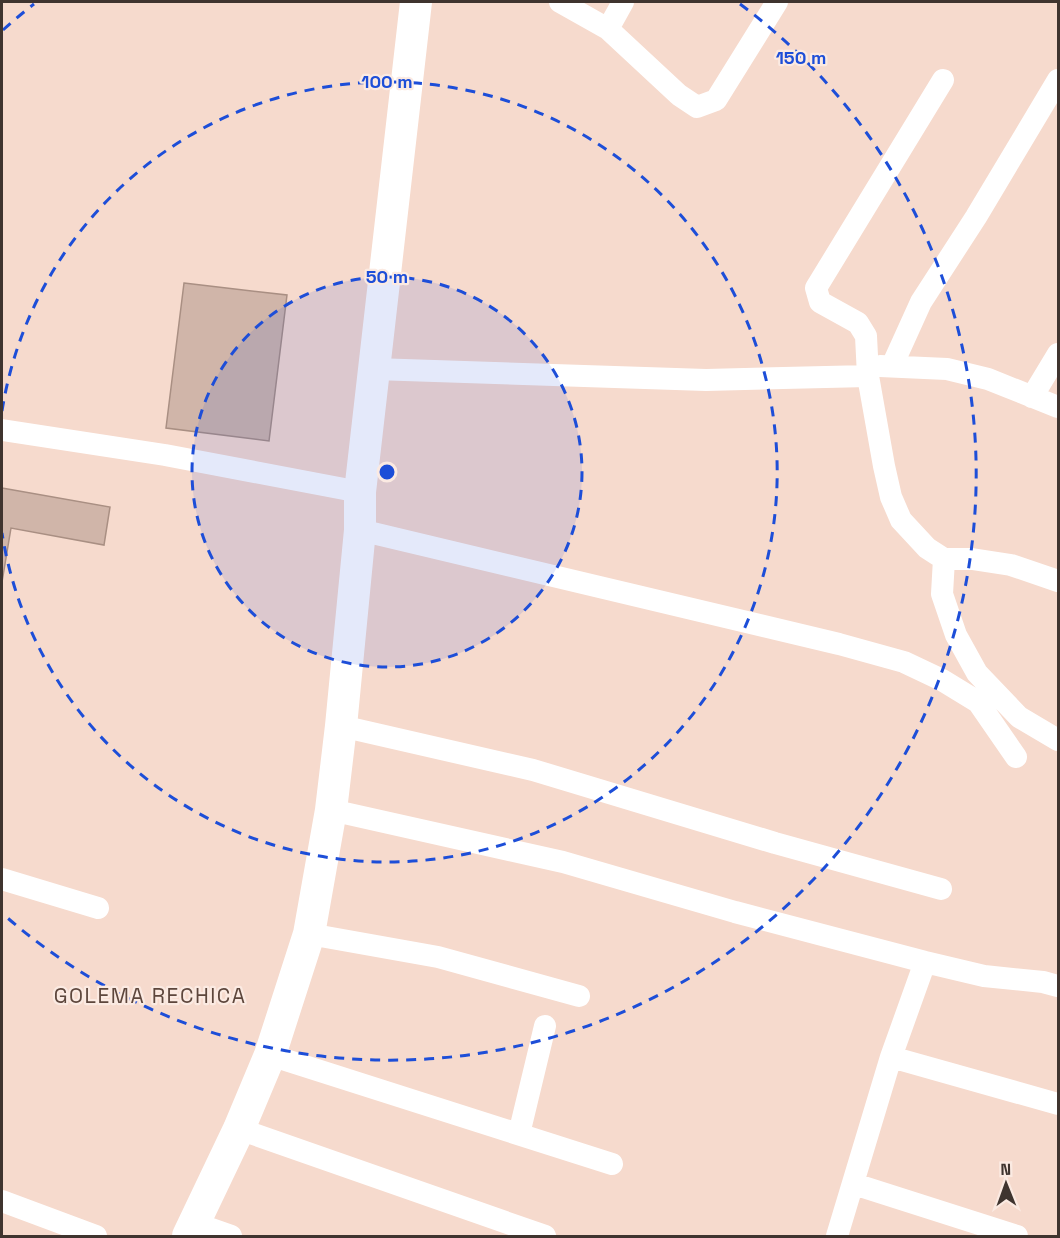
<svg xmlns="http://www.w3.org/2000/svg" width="1060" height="1238" viewBox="0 0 1060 1238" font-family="'Space Grotesk',sans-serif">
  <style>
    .building { fill: #d0b5a9; stroke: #a98f83; stroke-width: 1.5 }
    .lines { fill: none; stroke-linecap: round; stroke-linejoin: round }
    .street { stroke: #fff; stroke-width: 22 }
    .secondary { stroke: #fff; stroke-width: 32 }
    .ring { fill: none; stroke: #1d4ed8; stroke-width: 3; stroke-dasharray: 10 8 }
    .labels { text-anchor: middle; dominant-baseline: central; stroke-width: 4.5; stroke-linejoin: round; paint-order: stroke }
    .quarter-label { font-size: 21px; letter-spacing: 1.5px; fill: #5d463c; stroke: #fbeae2 }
    .centre { fill: #1d4ed8; stroke: #fbeae2; stroke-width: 3 }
    .ring-label { font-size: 18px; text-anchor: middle; font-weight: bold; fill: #1d4ed8; stroke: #fbeae2; stroke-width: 4.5; stroke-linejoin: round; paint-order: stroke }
  </style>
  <rect width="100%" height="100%" fill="#f6dacd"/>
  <path class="building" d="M184,283L287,295L269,441L166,428Z
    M2,488L110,507L104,545L11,528L2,582Z"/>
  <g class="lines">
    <path class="street" d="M560,2L608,29L679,95L697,107L716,100L777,2
      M608,29L623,2
      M943,80L816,288L820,302L858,323L866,336L868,376L884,466L891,497L901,520L927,548L944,559H972L1011,565L1058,581
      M880,366L947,369L988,379L1058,407
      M892,366L921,302L976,217L1058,80
      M374,369L706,380L868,376
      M1032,397L1058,354
      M2,430L165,455L360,492
      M360,530L839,644L904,662L942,680L978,702L1016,757
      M944,559L942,594L956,635L977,673L1019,717L1058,740
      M341,726L533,770L775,843L941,889
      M331,810L563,862L735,912L925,962L984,976L1043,982L1058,986
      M2,879L98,908
      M309,934L438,957L579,996
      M270,1055L612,1164
      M891,1057L1058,1104
      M239,1129L545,1236
      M519,1134L545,1026
      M854,1184L1017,1236
      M2,1201L96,1236
      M194,1223L231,1236
      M837,1236L891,1057L925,962"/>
    <path class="secondary" d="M188,1236L239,1129L270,1055L309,934L331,810L341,726L360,530V492L416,2"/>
  </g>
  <circle cx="387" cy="472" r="195" fill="#1d4ed8" fill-opacity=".12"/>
  <g class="ring">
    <circle cx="387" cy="472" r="195"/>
    <path d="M2 411A390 390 0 1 1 2 533"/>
    <path d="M3 30A586 586 0 0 1 34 4M740 4A586 586 0 1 1 3 914"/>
  </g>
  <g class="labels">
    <g class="quarter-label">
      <text x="150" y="995">GOLEMA RECHICA</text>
    </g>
  </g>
  <circle cx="387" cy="472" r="9" class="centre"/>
  <g class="ring-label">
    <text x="801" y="64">150 m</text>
    <text x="387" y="88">100 m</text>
    <text x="387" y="283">50 m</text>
  </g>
  <rect width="1060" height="1238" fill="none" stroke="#3f342f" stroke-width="6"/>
  <g transform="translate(1006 1184) rotate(359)" stroke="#fbeae2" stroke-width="4.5" paint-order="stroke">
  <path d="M0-4.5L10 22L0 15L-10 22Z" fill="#3f342f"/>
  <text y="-9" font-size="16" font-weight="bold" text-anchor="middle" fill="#3f342f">N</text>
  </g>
</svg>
